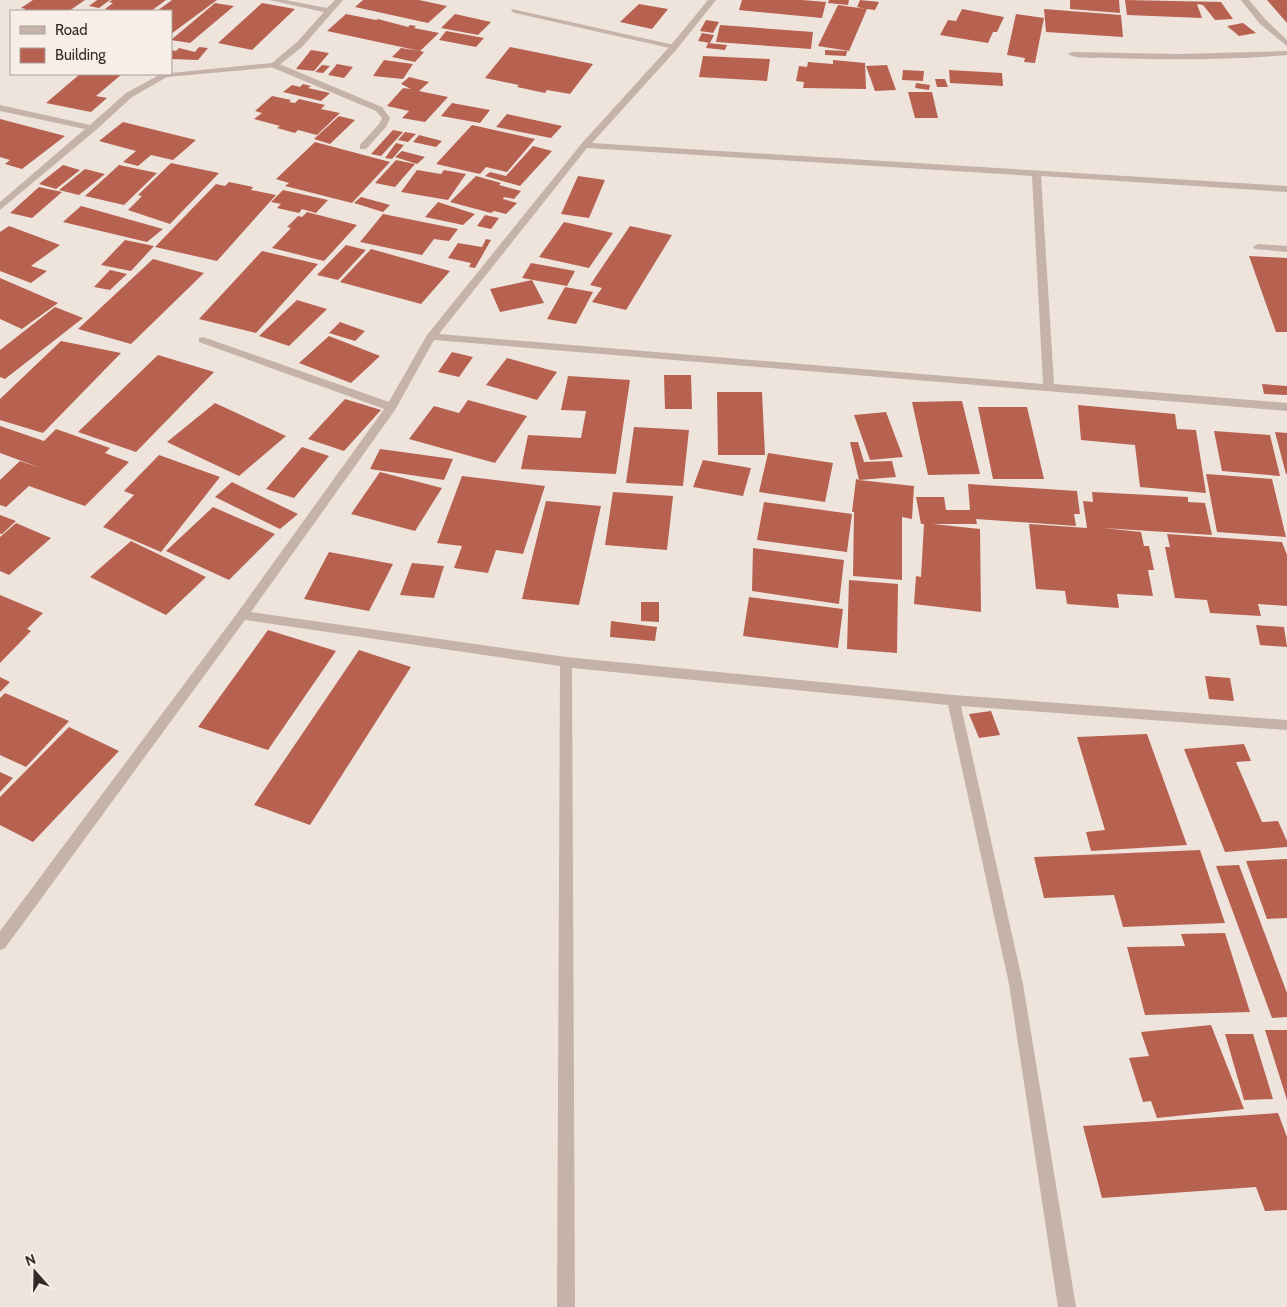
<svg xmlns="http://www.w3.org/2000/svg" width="1287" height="1307" viewBox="0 0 1287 1307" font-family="Cabin,sans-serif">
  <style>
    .building { fill: #b76151 }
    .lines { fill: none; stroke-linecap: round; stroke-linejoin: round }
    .lane { fill: #c5b3a9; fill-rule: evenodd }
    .street { fill: #c5b3a9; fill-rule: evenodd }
  </style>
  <rect width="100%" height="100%" fill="#eee4dc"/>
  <path class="building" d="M33,0H85L69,11H22L26,9L21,8Z
    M97,0H110L99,8L89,6Z
    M112,0H166L151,11H116L105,9L113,3L109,2Z
    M172,0H217L171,34V11H157Z
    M363,0H419L447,6L428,23L355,7Z
    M742,0H802L826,2L822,18L739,10Z
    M829,0H849L848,5L828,3Z
    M860,0L879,2L875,10L867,9L849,51L818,46L838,5L866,9L857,7Z
    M1070,0H1119L1120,13L1070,9Z
    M1125,0L1221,2L1233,19L1215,20L1203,5L1197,4L1202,18L1127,15Z
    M1267,0H1287V23Z
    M215,3L234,6L190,43L171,40Z
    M262,3L295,9L252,50L218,43Z
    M639,4L668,9L652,29L620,22Z
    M962,9L1004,17L997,32H993L988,43L940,35L948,20L956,21Z
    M1044,9L1121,15L1123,37L1046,32Z
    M346,14L376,20L378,19L408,27L410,25L416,26L414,28L439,33L420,51L327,31Z
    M455,14L491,22L478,35L441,28Z
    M1016,14L1044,18L1035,63L1024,62L1025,58L1007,55Z
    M706,20L719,22L713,33L700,31Z
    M1243,23L1256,33L1239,36L1227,26Z
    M720,25L813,32L811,49L716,42Z
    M446,31L484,38L476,47L439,40Z
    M702,33L714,35L710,43L698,41Z
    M708,43L727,45L725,50L706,48Z
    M199,47L208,48L198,60L171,59V50L176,51L179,48L195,52Z
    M510,47L550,55L593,64L570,94L547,90L545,93L517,87L519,85L485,78Z
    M401,48L420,51L424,52L415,62L392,57Z
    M311,50L329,53L314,71L296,69Z
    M825,50L847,51L846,56L825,55Z
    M703,56L770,59L767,81L699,77Z
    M384,60L413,64L403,79L373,76Z
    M833,60L865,63L866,89L803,88L804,82L796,81L799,66L807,67L808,62L833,64Z
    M337,64L353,67L344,78L328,75Z
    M322,65L330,66L323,73L315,72Z
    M887,65L896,90L875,91L866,66Z
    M903,70L924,71L923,81L902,80Z
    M949,70L1002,73L1003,86L950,83Z
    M80,74H122L96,96L107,98L91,112L46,103Z
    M409,77L429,82L419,91L448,97L425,122L402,118L409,111L387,106L403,88L411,89L401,84Z
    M935,79H945L948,87H937Z
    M916,83L930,85L929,90L915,88Z
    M303,84L311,86L308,88L330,93L321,101L283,92L292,85L300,87Z
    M908,92H932L938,118H915Z
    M272,96L291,100L289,102L295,103L299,99L325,105L321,109L340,113L317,135L298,130L295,133L277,128L280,126L254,119L262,113L255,111Z
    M452,103L490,110L480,123L441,116Z
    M507,114L562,126L551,138L496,127Z
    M339,116L355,120L330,144L314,139Z
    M0,119L65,136L22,169L5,164L10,160L0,157Z
    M123,122L196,140L173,160L151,155L138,166L123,162L136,151L99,141Z
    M472,125L535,139L507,172L486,167L480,174L436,164Z
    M393,130L403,132L381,156L371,154Z
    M405,132L416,134L408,142L398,140Z
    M419,135L442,141L436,147L413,142Z
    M315,142L390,162L352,203L285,186L289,183L276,179Z
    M396,143L404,145L392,159L385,158Z
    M533,146L552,151L520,186L485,176L490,172L506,176Z
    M402,151L425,157L417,164L395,157Z
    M396,160L415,164L395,187L375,183Z
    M171,163L219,173L170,224L128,210L142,196L138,195Z
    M63,165L80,170L56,189L39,184Z
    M119,165L157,173L124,205L85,196Z
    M85,169L105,174L79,195L59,190Z
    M417,170L441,174L444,170L466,174L448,200L401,192Z
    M476,176L501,183L499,185L521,191L514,199L504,197L503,199L517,203L506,214L494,211L491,213L450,202Z
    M578,176L605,180L589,218L561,214Z
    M229,182L253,187L251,190L276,195L217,261L155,247L216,184L225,186Z
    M39,187L62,192L32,218L10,213Z
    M283,190L328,200L316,213L302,209L299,213L277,208L281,204L271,202Z
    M361,197L390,205L383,212L354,203Z
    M438,202L475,214L463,225L425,217Z
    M81,206L163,229L147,242L63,222Z
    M307,212L357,225L324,261L272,248L291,228L287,227L298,216L302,217Z
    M383,214L458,229L449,241L434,239L422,255L360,242Z
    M485,215L499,218L491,229L477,226Z
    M564,222L613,233L589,268L539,257Z
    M9,226L60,245L31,266L47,271L31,283L0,271V232Z
    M630,226L672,235L626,310L592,302L602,288L590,285Z
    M486,239L491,240L475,268L469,267L471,263L448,258L458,243L482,247Z
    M125,240L154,246L131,271L101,265Z
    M346,245L366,250L338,280L317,275Z
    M371,249L450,271L421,304L340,282Z
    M262,251L318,264L256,333L199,319Z
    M1249,256L1287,258V332H1276Z
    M153,259L204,273L131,344L78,329Z
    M531,263L575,271L567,286L522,278Z
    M110,270L127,274L110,290L94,287Z
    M0,278L58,303L22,329L0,319Z
    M532,280L544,303L500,312L490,289Z
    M565,287L593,292L576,324L547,319Z
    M297,300L327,309L289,346L259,336Z
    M55,307L83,318L5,379L0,377V350Z
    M340,322L365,331L355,341L329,333Z
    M329,336L380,356L351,383L299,363Z
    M61,341L121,353L43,433L0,420V399Z
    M452,352L473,357L459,377L438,372Z
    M158,355L214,372L136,452L78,432Z
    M507,358L557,372L537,400L486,385Z
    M664,375H691L692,409H665Z
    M568,376L630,380L616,474L521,469L528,435L581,438L586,411L561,410Z
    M1262,384L1287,386V395L1264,394Z
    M717,392H762L765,455H718Z
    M345,399L381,410L344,451L308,439Z
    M468,400L527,416L495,463L409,439L434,406L459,413Z
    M962,401L980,474L928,475L912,402Z
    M215,403L286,436L239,476L167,442Z
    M1078,405L1175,414L1177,429L1196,430L1206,493L1140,487L1135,445L1081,440Z
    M978,407H1027L1044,479H993Z
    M886,412L903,457L870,460L854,415Z
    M0,426L44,441L56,429L110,448L105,453L129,462L85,506L29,486L6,507L0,505V480L20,461L41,468L0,453Z
    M634,427L689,430L683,486L626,483Z
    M1214,431L1270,435L1280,476L1222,471Z
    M1275,432L1287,433V474H1286Z
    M850,442H858L864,462L892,461L896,477L859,480L914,486L912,519L902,517V580L853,576L854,512H852L856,479L859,480Z
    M302,447L329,456L294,498L266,489Z
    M380,449L453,459L444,480L370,469Z
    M768,453L833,463L825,502L759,492Z
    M159,455L220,477L161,552L103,527L134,495L124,491Z
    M703,460L751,468L743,496L693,487Z
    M380,472L442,488L415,531L351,514Z
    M1206,474L1272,479L1286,537L1217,532Z
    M462,476L545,486L523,554L496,550L488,573L454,568L462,546L437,543Z
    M232,482L298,514L280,529L215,497Z
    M968,484L1077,491L1080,514H1074L1076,526L976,519L977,524H933L980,529L981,612L914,604L916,576L921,577L924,524H921L916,497H944L946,510H970Z
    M613,492L673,496L667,550L605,545Z
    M1092,492L1188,497V502L1205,503L1212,535L1103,528L1141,532L1144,546H1149L1154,570H1148L1153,596L1117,594L1119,608L1067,604L1065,591L1036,589L1029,524L1087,528L1083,501L1093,502Z
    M546,501L601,506L579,605L522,599Z
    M764,502L852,514L847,552L757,540Z
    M213,507L275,534L229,580L166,551Z
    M0,515L16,521L2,534H0Z
    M16,523L51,538L9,575L0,571V537Z
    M1167,534L1282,542L1287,555V606L1258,604L1261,616L1210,613L1207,600L1175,598L1165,547H1170Z
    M131,541L206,577L166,615L90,577Z
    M753,548L844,560L839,604L752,591Z
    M329,552L393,564L369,611L304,599Z
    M412,563L444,566L434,598L400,595Z
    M849,580L898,584L897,653L847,649Z
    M0,595L43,613L27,629L31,631L0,663Z
    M749,597L843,609L838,648L743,636Z
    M641,602H659V622L641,621Z
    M611,621L657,627L655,641L610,637Z
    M1256,625L1284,627L1287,647L1260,645Z
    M268,630L336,651L268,750L198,727Z
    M359,650L411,667L310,825L254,805Z
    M1205,676L1230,678L1234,701L1209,699Z
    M0,677L10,682L0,692Z
    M5,693L69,721L26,767L0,755V698Z
    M991,711L1000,735L979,738L969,714Z
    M69,727L119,751L33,842L0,825V797Z
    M1147,734L1187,845L1091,851L1086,832L1105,830L1077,737Z
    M1244,744L1251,761L1236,762L1262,822L1278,821L1287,841V847L1225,852L1184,749Z
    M0,772L13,778L0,792Z
    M1200,850L1225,923L1123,927L1114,895L1044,898L1034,857Z
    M1287,859V918L1267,919L1246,861Z
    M1239,865L1287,993V1017L1272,1018L1216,866Z
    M1225,933L1250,1012L1145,1015L1127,947L1185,946L1181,934Z
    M1211,1025L1244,1109L1157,1118L1151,1101L1143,1102L1129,1058L1149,1056L1141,1032Z
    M1265,1030H1287V1100Z
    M1225,1034H1253L1273,1099L1244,1100Z
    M1278,1113L1287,1137V1210L1265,1211L1256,1187L1102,1198L1083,1126Z"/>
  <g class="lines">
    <path class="lane" d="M512,9L674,45L678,47L674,49L515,13L511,11Z
      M271,63H277L382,107L390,118L386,127L366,149H360V145L379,124L382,118L376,111L271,67Z
      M1258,244L1287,246V252L1255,249L1253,247Z
      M203,337L395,404L396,407L395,410H387L199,342V338Z"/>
    <path class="street" d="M269,0H285L327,8L335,0H343L303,46L277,67L167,77L132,97L96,130L0,210V202L85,129L0,111V105L90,125L126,93L161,74L272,63L297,42L324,12Z
      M708,0H716L677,49L592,143L1287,186V192L1041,176L1054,384L1287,403V411L434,340L395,410L251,612L566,657L953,695L1287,720V730L961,706L1023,984L1076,1307H1058L1009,984L948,705L572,668L575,1307H557L560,666L245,620L5,948L0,950V931L238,612L387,405L427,335L582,143L671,45ZM587,148L1032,176L1043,384L439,334Z
      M1241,0H1249L1266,20L1287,40V46L1260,24Z
      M1287,51V55C1228,60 1169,60 1109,58C1098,57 1077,60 1068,54L1072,52L1179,54Z"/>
  </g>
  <rect x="10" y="10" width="162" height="65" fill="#f7eee7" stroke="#a9a09b"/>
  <rect x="20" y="26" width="25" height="8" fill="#c5b3a9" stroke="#a9a09b"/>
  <text x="55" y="35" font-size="15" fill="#332b28">Road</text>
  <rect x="20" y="48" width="25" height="15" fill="#b76151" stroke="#a9a09b"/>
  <text x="55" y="60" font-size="15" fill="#332b28">Building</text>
  <g transform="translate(35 1272) rotate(340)" stroke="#f7eee7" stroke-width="4" paint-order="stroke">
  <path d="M0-4L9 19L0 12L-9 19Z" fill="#332b28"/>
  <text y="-8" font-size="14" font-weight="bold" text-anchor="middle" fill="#332b28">N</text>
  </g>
</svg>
